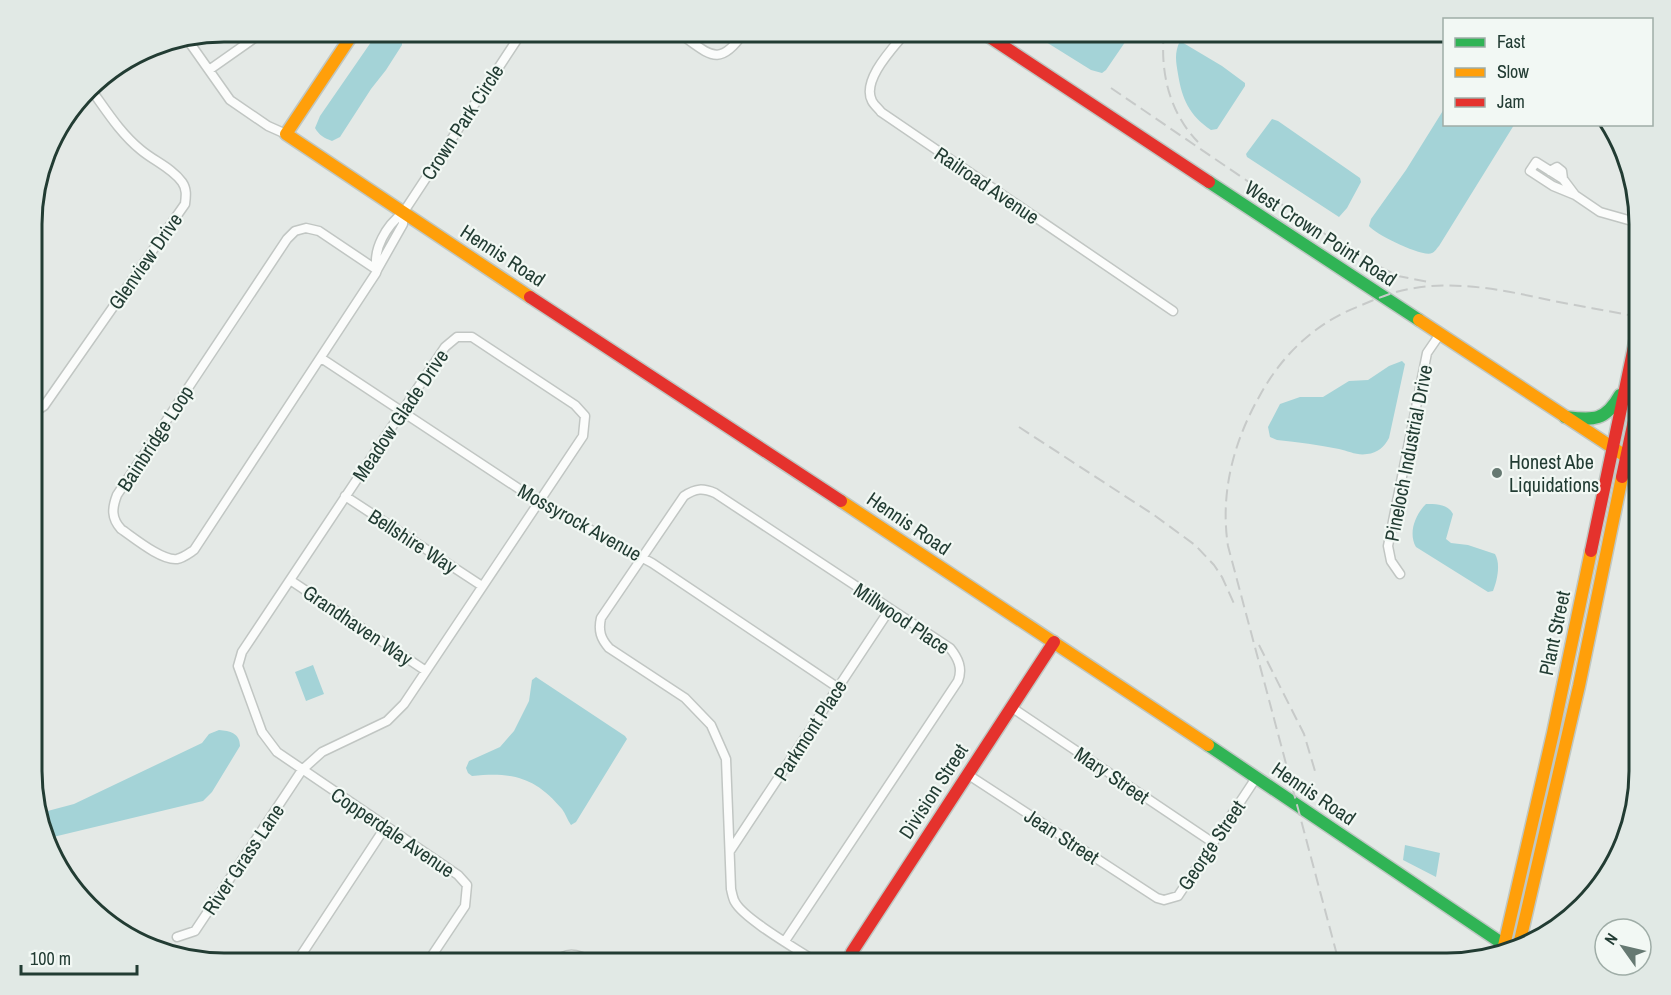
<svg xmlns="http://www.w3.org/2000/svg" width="1671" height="995" viewBox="0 0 1671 995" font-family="'Archivo Narrow',sans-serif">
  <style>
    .water { fill: #a4d3d7 }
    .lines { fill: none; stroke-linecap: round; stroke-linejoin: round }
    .street-casing { stroke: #c1c6c3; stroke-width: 11 }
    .fast-casing { stroke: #bfc7c3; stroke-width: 15 }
    .slow-casing { stroke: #bfc7c3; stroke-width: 15 }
    .jam-casing { stroke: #bfc7c3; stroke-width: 15 }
    .street { stroke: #fbfcfb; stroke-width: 8 }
    .fast { stroke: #30b455; stroke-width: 12 }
    .slow { stroke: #ff9f0a; stroke-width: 12 }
    .jam { stroke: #e5322d; stroke-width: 12 }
    .rail { stroke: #c7cac9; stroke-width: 2; stroke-dasharray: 12 6; stroke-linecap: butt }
    .poi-dot { fill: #667972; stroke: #f2f8f4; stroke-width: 2 }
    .labels { text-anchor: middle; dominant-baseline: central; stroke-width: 4.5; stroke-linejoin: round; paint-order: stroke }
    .street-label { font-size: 20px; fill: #223c33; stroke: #f2f8f4 }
    .poi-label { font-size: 20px; fill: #223c33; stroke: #f2f8f4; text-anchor: start }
    .rim { fill: none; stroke: #223c33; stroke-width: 3 }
  </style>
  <rect width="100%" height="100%" fill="#e4e9e6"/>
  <path class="water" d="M378,32H392L402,38V45L386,70L371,89L340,137L332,141C324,138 319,135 315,128L320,116Z
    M1030,32H1132L1106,70L1102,73L1091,70Z
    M1180,41L1222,66L1245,83V86L1217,129L1211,130C1189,115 1182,99 1178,74C1176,62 1174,53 1180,41Z
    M1444,109V124L1514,125L1439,246C1437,248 1435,252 1432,253C1423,258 1375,234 1369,226L1371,219L1406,170Z
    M1272,119L1278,121L1360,178L1361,182L1347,208L1339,217L1247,157L1246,154Z
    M1402,361L1405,364L1389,438C1384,447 1378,453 1367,454C1358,456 1348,451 1339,449C1319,445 1298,442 1277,440L1270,437L1268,427L1280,404L1300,397H1323L1349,381L1368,380L1389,366Z
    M1426,504C1436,504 1448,504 1453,514L1446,539L1451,543L1468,545L1495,554C1501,564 1497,581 1493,591L1488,592L1416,547C1408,533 1415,515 1426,504Z
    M313,665L324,694L306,701L295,672Z
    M536,677L625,736L627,739L576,822L571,825C567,820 566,814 562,809C535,777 513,772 472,776L468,773L466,768L469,761L500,747L514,731L529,701L532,680Z
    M219,730C230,731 240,733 240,746L212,792L203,801L49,838L40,813L74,804L202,743L209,734Z
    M1405,845L1440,853L1436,877L1403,860Z"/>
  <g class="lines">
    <defs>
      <path id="street" d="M677,32C708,52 718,71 744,32
        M906,32C894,47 861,80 872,101C874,105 878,108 881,112L1173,311
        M187,39L230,100L268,126L286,134
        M209,70L263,32
        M1550,171L1557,167L1562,171L1563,179
        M1575,195L1563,179L1536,162L1530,171L1553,186L1575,195L1600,212L1639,223
        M306,228L319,231L377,270L376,273L194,550C188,554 183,558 177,559C162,561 134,538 121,529C111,518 112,508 117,495L287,239L295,231Z
        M377,270C372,249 387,225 403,213L522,32
        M377,270L403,224V213
        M321,358L539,502L652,563L837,687
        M33,413L44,406L185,204C186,196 187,189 182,182C172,168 154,161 141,150C120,133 106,110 90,88
        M345,496L482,586
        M1400,574L1391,561L1388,546L1427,353L1440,334
        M290,580L426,671
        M1011,707L1212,842
        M967,774L1157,898L1164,900L1178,896L1256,778
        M730,851L890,609
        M177,937L195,931L302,770L322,752L387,721L404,704L583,436L585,416L575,405L472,337H457L445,347L242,652L238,666L262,732L277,752L458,875L467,885L465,906L427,963
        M785,941L958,681C963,668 958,658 950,648L715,493C703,488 696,488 684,496L601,618C598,631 601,639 609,648L685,698L711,725L726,759L731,889C732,893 733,899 735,902C744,919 800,951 818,963
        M296,963L386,826
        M556,963C567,949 581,955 593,963"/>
      <path id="fast" d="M1209,182L1419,320
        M1565,417C1593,420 1605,422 1620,395
        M1208,745L1509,948"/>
      <path id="slow" d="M354,32L286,134L530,297
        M1419,320L1639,465
        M841,501L1208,745
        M1519,945L1579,686L1622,477
        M1503,950L1553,733L1591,551"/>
      <path id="jam" d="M982,32L1209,182
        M530,297L841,501
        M1622,477L1639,397
        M1591,551L1639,323
        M848,963L852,952L1054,642"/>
    </defs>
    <use href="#street" class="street-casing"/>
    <use href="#fast" class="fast-casing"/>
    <use href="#slow" class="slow-casing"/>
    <use href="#jam" class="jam-casing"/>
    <use href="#street" class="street"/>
    <use href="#fast" class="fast"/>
    <use href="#slow" class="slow"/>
    <use href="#jam" class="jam"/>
    <path class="rail" d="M1164,32C1160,72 1169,112 1198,142
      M1111,88L1353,253L1398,276L1429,282
      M1019,427L1154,515L1195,545L1214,565L1222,577L1236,608
      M1259,645L1304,734L1315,771
      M1337,955L1228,546C1220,494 1233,443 1259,397C1281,356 1314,324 1357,307C1374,300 1391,292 1409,289C1455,280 1504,290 1549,300C1579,306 1609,311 1639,317"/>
  </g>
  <circle class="poi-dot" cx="1497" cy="473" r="6"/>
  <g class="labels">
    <g class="street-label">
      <text transform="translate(462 122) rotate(-57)">Crown Park Circle</text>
      <text transform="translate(987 185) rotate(34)">Railroad Avenue</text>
      <text transform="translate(1321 233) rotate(33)">West Crown Point Road</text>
      <text transform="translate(503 255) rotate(33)">Hennis Road</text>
      <text transform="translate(145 261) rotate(-55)">Glenview Drive</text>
      <text transform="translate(400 415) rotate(-56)">Meadow Glade Drive</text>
      <text transform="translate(155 438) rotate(-57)">Bainbridge Loop</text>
      <text transform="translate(1408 453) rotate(-79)">Pineloch Industrial Drive</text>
      <text transform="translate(580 522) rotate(29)">Mossyrock Avenue</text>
      <text transform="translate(909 523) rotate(34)">Hennis Road</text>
      <text transform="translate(413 541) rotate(33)">Bellshire Way</text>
      <text transform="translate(902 618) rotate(34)">Millwood Place</text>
      <text transform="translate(358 625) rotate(34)">Grandhaven Way</text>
      <text transform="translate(1554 633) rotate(-78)">Plant Street</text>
      <text transform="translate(810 730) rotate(-57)">Parkmont Place</text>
      <text transform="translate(1112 775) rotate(34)">Mary Street</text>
      <text transform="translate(933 791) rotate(-57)">Division Street</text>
      <text transform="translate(1314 793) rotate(34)">Hennis Road</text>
      <text transform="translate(393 832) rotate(34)">Copperdale Avenue</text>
      <text transform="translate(1062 836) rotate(33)">Jean Street</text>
      <text transform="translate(1211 845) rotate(-56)">George Street</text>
      <text transform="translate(243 859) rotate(-56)">River Grass Lane</text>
    </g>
    <g class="poi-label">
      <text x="1509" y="461">Honest Abe<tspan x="1509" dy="23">Liquidations</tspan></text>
    </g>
  </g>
  <path d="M0 0H1671V995H0ZM224 42H1447A182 182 0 0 1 1629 224V771A182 182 0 0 1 1447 953H224A182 182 0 0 1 42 771V224A182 182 0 0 1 224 42Z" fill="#e1e9e5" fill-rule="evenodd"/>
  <path class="rim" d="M224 42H1447A182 182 0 0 1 1629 224V771A182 182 0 0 1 1447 953H224A182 182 0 0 1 42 771V224A182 182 0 0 1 224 42Z"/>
  <rect x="1443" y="18" width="210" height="108" fill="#f2f8f4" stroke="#9fada7" stroke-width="1.5"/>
  <rect x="1455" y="38" width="30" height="9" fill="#30b455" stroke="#9fada7" stroke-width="1.5"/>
  <text x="1497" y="48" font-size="18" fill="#223c33">Fast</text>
  <rect x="1455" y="68" width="30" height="9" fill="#ff9f0a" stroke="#9fada7" stroke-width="1.5"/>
  <text x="1497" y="78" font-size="18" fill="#223c33">Slow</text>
  <rect x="1455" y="98" width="30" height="9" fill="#e5322d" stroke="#9fada7" stroke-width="1.5"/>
  <text x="1497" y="108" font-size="18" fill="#223c33">Jam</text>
  <g transform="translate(1623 947) rotate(304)"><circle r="28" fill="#f2f8f4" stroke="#9fada7" stroke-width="1.5"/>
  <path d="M0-4.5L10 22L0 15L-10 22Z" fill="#667972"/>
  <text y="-9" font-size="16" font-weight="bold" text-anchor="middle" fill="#223c33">N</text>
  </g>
  <path d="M21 965v9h116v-9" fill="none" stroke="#223c33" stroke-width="3"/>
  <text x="30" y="965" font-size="18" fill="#223c33" stroke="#f2f8f4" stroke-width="4.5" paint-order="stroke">100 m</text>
</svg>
